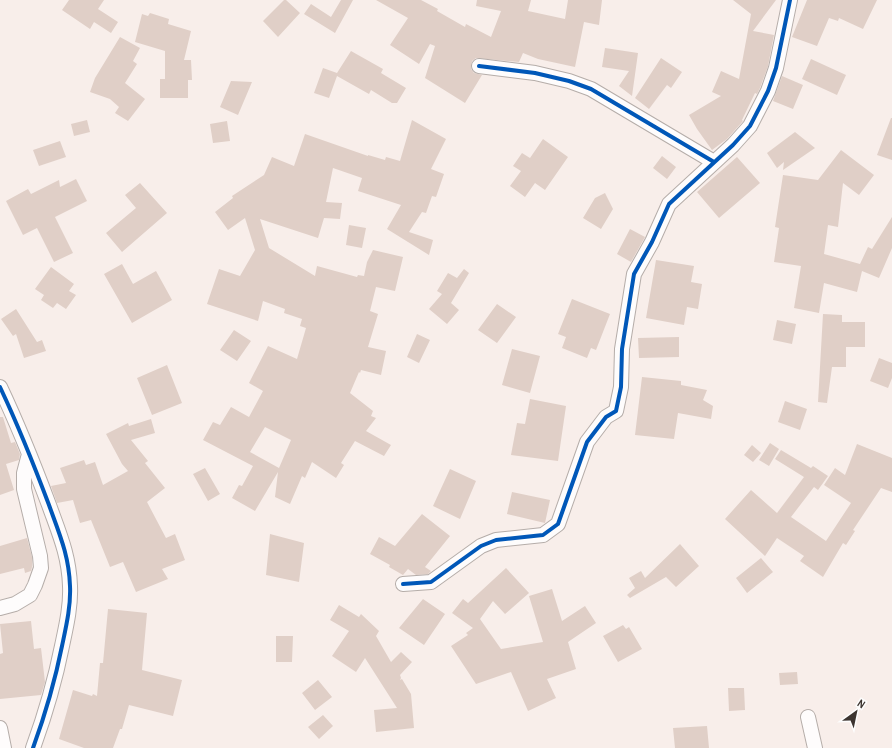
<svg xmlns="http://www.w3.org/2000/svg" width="892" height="748" viewBox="0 0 892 748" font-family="'Archivo Narrow',sans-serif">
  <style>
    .building { fill: #e0cfc7; fill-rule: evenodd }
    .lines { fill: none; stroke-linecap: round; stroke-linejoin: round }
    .minor-casing { stroke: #b5ada9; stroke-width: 16 }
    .minor { stroke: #fefcfc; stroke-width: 14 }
    .cycleway-casing { stroke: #fdfdfd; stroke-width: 6 }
    .cycleway { stroke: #0057b8; stroke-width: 4 }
  </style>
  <rect width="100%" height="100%" fill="#f8eeea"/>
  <path class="building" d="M69,0H104L98,9L118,22L111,33L94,22L90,29L62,10Z
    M284,0H286L300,13L278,37L263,21Z
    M341,0H353L335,33L304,14L311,4L331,17Z
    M376,0H421L438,9L437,11L465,27L466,24L491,37L501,11L476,6L477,0H531L528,11L565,19L568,0H602L599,25L584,22L575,67L538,59L523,53L519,62L476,58L472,61L471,69L474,73L482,75L465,103L425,78L435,46L430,44L419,64L390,45L408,18Z
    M733,0H776L753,31L774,35L768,66L760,88L757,94L755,93L742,120L743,121L727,139L712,150L697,129L689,115L721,96L712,92L721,71L739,79L751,14Z
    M807,0H877L863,29L839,18L838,21L829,18L817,46L792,37Z
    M150,13L169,19L168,24L191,31L184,60H191L192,80H188V98H160V79H165V51L135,42L142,14L148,16Z
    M120,37L140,48L133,61L137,64L125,83L145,99L128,121L115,113L119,107L110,99L90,92L95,78Z
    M605,48L638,53L632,96L619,86L629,71L602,67Z
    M351,51L383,69L381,73L406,88L397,103H392L371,90L369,94L337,76L329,98L314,93L323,68L337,73Z
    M661,58L682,72L671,88L667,85L649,109L635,98Z
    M811,59L846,75L837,95L802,79Z
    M782,76L803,85L793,109L773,101Z
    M231,81L252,82L238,115L220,107Z
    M891,118H892V160L877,155Z
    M87,120L90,132L74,136L71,124Z
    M412,120L446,139L431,169L444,174L436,197L432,196L426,213L422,212L409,232L433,240L429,255L387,229L401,205L358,191L362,178L333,168L326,202L342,203L340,219L324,218L318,238L260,219L269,248L315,276L317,266L357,277L358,275L364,276L367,262L373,250L403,257L395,291L376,287L370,311L378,314L368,347L386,351L381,375L361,370L360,373L359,372L350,393L373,411L371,416L376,418L366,431L391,445L384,456L355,441L341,463L344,465L336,478L312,462L305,478L302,476L290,504L275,497L278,472L255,511L232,498L239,485L242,486L253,466L203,440L213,422L220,425L231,407L249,417L263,391L249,383L268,346L297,359L306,328L300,326L302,319L284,313L285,309L263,301L258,321L207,304L219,269L240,276L255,250L245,218L228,230L215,212L233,198L232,196L264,175L272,157L294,166L305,134L368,156V155L385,160L386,157L400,161ZM265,427L291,440L279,468L250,452Z
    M227,121L230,141L213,143L210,124Z
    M795,132L815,148L783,170L784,162L777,168L767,153Z
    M543,139L568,157L545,190L535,183L525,197L510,186L521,171L513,166L522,153L530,158Z
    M60,141L66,157L39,166L33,150Z
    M841,150L874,175L859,195L843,183L838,227L828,225L824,254L860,264L868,247L872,249L892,217V248L879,278L862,271L857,292L824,283L819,313L794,308L801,266L774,262L779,228L775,227L783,175L818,180Z
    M662,156L676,167L667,179L653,168Z
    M737,157L760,183L719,218L697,192Z
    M76,179L87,201L55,217L73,253L54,262L37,228L23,235L6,201L28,189L31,194L59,180L60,187Z
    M140,183L167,213L122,252L106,233L136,208L125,195Z
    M605,193L613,209L601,229L583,218L595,198Z
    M349,225L366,228L362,248L346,245Z
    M630,229L645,237L631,262L617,254Z
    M656,260L694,266L691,282L702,284L698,309L687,307L684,325L646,318Z
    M122,264L133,284L156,271L172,300L132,323L104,274Z
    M51,267L74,284L69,291L76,295L66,309L57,303L53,308L41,300L44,295L35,289Z
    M464,269L469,273L451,303L459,310L447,324L429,309L442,294L437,291L448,273L457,278Z
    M572,299L610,314L596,350L591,348L587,358L562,348L566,337L558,334Z
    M497,304L516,317L497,343L478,330Z
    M16,309L37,342L42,340L46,351L24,358L16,334L13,336L1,319Z
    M823,314L842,315V322H865V347H846V367H832L827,403L818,402Z
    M777,320L796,324L792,344L773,340Z
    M234,330L251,341L237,361L220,350Z
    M417,334L430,340L419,363L407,357Z
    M679,337V357L639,358L638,338Z
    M512,349L540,356L530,393L502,385Z
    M879,358L892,363V378L888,388L870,381Z
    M167,365L182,403L152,415L137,378Z
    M642,377L681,381V385L707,390L703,400L713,406L711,419L678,413L674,439L635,435Z
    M530,399L566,406L558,461L511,455L517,423L525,424Z
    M785,401L807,409L800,430L778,422Z
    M0,417H3L11,443L15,442L20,454L19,460L6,464L14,490L0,495Z
    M151,419L155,433L131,440L148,461L145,463L165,488L147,502L166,538L175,534L185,560L162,569L168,579L136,592L123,562L110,567L91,520L80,523L73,500L57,503L51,486L66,483L60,468L84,460L86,465L95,462L103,485L128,471L122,464L106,434L128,423L129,426Z
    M770,443L779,449L769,466L759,460Z
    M857,444L892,458V492L881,488L853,530L855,531L846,545L843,543L823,577L800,561L804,556L777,538L765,556L725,519L751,490L777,513L804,477L775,459L781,450L811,468L813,466L828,476L818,490L814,487L791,517L826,541L851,503L824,485L835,468L845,475Z
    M752,445L761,453L753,462L744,455Z
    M205,468L220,494L208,501L193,474Z
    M450,469L476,481L460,519L433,506Z
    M512,492L550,500L545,523L507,514Z
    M422,514L450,536L425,567L431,571L428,574L416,575L408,569L403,575L389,567L390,565L370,554L379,537L395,546Z
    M270,534L304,543L299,582L266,575Z
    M27,538L32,557V567L31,571L25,573L24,568L0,574V546Z
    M680,544L699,566L676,587L666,577L630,598L627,595L635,588L629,578L641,571L645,578Z
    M761,558L773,572L747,593L736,578Z
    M506,568L529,593L505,614L493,601L480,619L501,649L543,642L529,596L552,589L562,621L585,606L596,623L568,642L576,669L547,679L556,698L528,711L511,672L476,684L451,646L468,635L466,633L473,628L452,613L463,599L468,603Z
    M423,599L445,614L424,645L399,628Z
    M339,605L359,617L361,614L379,631L376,636L391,662L401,652L412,662L400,675L401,678L400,680L402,679L411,694L414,728L376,732L374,710L397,708L365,658L356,672L332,656L349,631L330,620Z
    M108,609L147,613L142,670L182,680L173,716L129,705L122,729H120L113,748H84L59,739L73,690L92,696L93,694L97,696L100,663H103Z
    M31,621L34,649L41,648L45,682L41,695L0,699V654L3,653L0,624Z
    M623,625L626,629L629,627L642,649L618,662L603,636Z
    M276,636H293L292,662H276Z
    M797,672L798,684L780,685L779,673Z
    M318,680L332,697L315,710L302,693Z
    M728,688H744L745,710L729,711Z
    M323,715L333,726L319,739L308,727Z
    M707,726L709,748H675L673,728Z"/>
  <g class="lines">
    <defs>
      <path id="minor" d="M479,66L535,73L569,81L591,89L714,162
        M0,387C18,425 34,465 49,505C59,533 69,555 70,586C71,606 66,627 62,646C55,681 45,715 33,748
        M403,584L431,582L481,546L496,540L543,535L558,524L587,442L606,417L616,411L621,387L622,349L634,274L652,242L669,204L733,145L750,126L768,91L776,68L790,0
        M0,608L15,604L30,595L35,585L41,568L40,556L24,489V473L29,454
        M808,717L815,748
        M0,728L4,748"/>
    </defs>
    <use href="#minor" class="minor-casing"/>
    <use href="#minor" class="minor"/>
    <defs>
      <path id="cycleway" d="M479,66L535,73L569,81L591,89L714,162
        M0,387C18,425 34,465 49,505C59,533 69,555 70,586C71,606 66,627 62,646C55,681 45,715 33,748
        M403,584L431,582L481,546L496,540L543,535L558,524L587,442L606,417L616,411L621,387L622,349L634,274L652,242L669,204L733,145L750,126L768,91L776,68L790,0"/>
    </defs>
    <use href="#cycleway" class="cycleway-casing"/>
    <use href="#cycleway" class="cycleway"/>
  </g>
  <g transform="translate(856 712) rotate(33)" stroke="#fdfdfd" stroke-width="3" paint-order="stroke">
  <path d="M0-3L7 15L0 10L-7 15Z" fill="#3c3430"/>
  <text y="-6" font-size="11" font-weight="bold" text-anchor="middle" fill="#3c3430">N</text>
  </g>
</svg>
